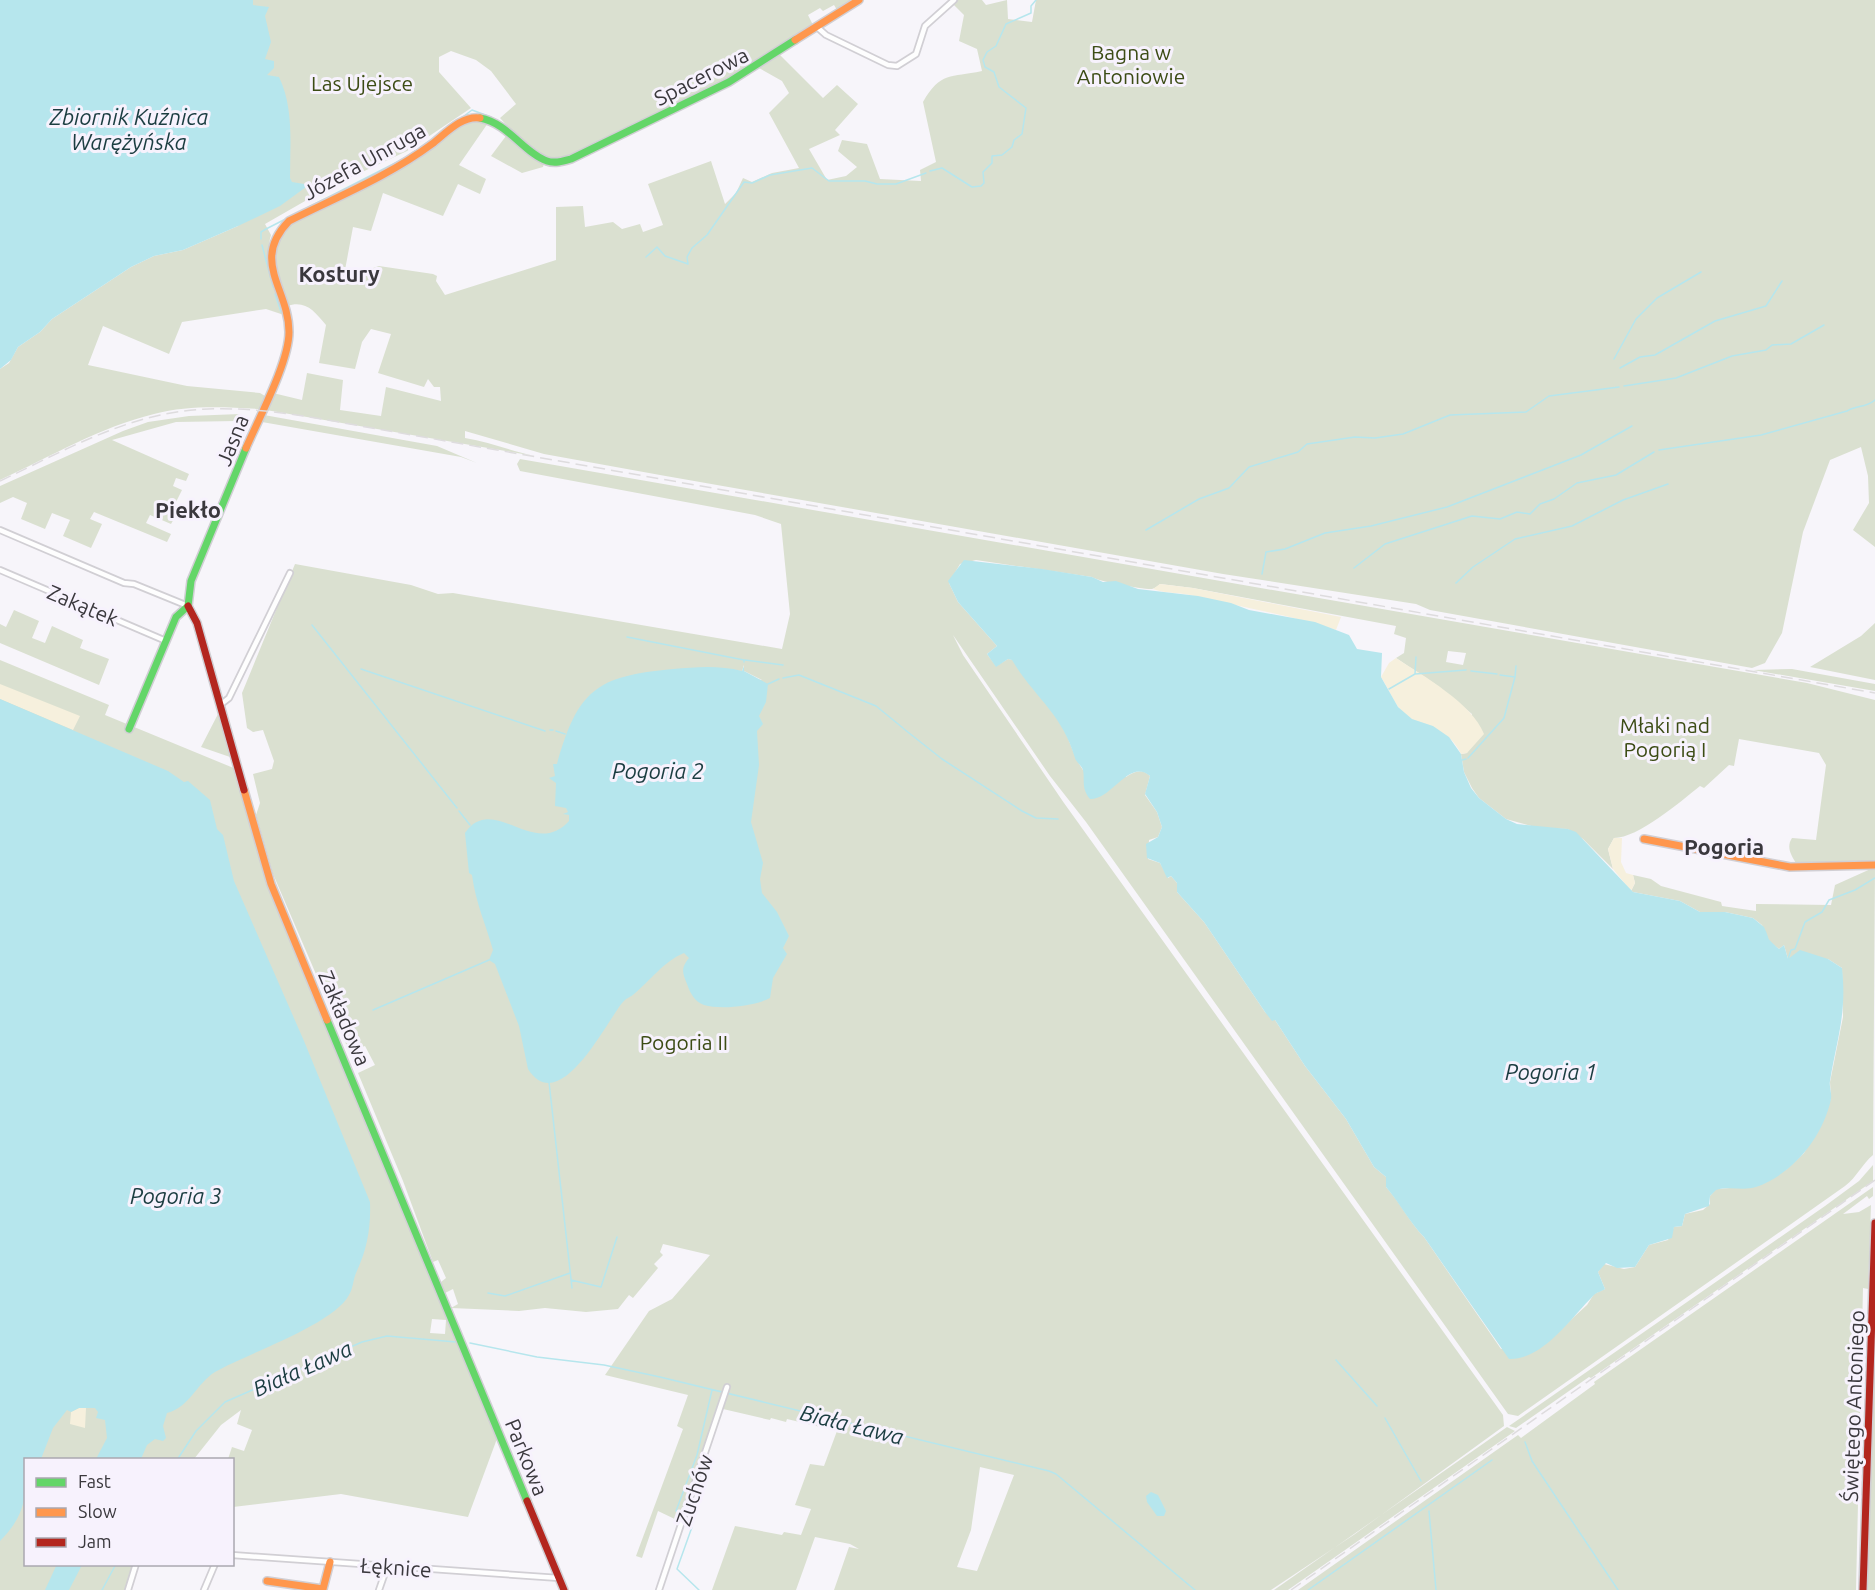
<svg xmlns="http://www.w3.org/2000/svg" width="1875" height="1590" viewBox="0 0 1875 1590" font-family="Ubuntu,sans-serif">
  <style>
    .green { fill: #dae0d0; fill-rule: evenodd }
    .sand { fill: #f6f0dd }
    .water { fill: #b6e6ed }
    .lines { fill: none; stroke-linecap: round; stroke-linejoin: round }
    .stream { stroke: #b6e6ed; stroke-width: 1.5 }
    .street-casing { stroke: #d1cfd4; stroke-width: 8 }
    .fast-casing { stroke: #d1cfd4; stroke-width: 10 }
    .slow-casing { stroke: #d1cfd4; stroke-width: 10 }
    .jam-casing { stroke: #d1cfd4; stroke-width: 10 }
    .street { stroke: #fefefe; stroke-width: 4.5 }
    .fast { stroke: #63d668; stroke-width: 7 }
    .slow { stroke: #ff974d; stroke-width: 7 }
    .jam { stroke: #b3261e; stroke-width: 7 }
    .rail { stroke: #dedcde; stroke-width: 1.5; stroke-dasharray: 12 6; stroke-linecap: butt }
    .labels { text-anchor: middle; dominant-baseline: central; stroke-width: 6; stroke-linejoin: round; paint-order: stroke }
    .park-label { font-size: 21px; fill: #3c4c15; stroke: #f7f2fd }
    .street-label { font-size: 21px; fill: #3a383d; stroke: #f7f2fd }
    .water-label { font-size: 22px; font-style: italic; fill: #1b3d41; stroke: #f7f2fd }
    .neighbourhood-label { font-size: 22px; font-weight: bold; fill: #3a383d; stroke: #f7f2fd }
  </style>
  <rect width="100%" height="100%" fill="#f7f5fa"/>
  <path class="green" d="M246,0H854L837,10L834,5L823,11L820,8L808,15L814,27L726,81L565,159L551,160L516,135L500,118L516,104L491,71L476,60L451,51L439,57V72L471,108L407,151L326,189L265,224L271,235C263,262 276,289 284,315L266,309L182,322L169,354L103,326L88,365L187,386L260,393L265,396L260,409C224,407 188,405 154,414C100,427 50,457 0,480V369L9,363L18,347L40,332L52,319L131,267L154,256L183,250L238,226L255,73Z
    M956,0H982L986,5L1007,0L1008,19L1032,22L1036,0H1875V547L1853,530L1869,503L1868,476L1861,447L1830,460L1803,532L1782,633L1765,663L1752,668L1430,610L1416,604L1223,574L660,475L544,454L465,431V438C489,442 511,451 535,456L266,410L273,393L302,400L307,373L343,380L340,410L381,416L386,387L441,401L440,387H434L428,379L424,387L378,373L391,334L371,329L362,342L355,369L319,363L326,325C314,311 306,300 287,306C279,278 264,248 289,225L414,162L461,125L480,121L488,123L459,165L486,179L480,194L458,184L443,216L383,193L371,231L353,227L345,270L361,272L379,266L433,274L437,276L436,281L445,295L556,260V207L583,206L585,227L613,222L622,229L640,224L643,232L663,225L648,184L711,161L725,204L736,193L743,178L752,182L772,173L799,168L769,113L789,93L782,81L759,68L780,55L823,98L837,85L858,104L835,130L840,135L809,149L827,180L846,176L857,167L838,151L842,140L867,144L880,179L921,181L920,170L936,162L923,102C941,71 950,78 982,71L977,49L959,41L964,15L952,3Z
    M506,136L544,164L543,167L522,173L491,156Z
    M240,414L237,421L176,422L112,440L189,474L186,481L176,478L173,486L182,490L170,514L175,517L171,524L150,515L146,523L171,534L167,542L94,512L90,519L102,524L91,548L63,536L70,520L52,513L45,529L21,519L27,503L13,497L0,503V486L123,431L148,422L189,416Z
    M264,415L437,446L477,463L461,457L262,422Z
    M520,459L1807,683L1875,700V862L1796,863C1791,855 1786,847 1792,838L1816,840L1826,765L1819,753L1739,739L1734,766L1729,765L1704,788L1700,786C1680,802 1638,838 1614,838L1608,849L1613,869L1583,839L1568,829L1539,828L1506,819L1479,798L1472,788L1464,772L1461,754L1467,753L1472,714L1435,684L1396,658L1404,653L1406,638L1394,634L1396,626L1193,588L1160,584C1159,585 1154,589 1152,589C1146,590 1096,581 1092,577L976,560L960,564L949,583L958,602L997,646L987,654L996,666L1008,659L1013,660C1026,683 1049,700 1061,724C1070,739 1073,756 1083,770L1126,777C1134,771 1143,768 1150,776L1145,795L1157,812L1162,827L1158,837L1149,840L1148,859L1160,863L1168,878L1171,876L1177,883V892L1204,922L1265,1012L1275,1020L1305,1066L1346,1119L1374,1167L1386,1177V1187C1401,1203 1409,1222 1424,1237L1501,1349L1564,1326L1587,1305L1594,1294L1605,1289L1598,1272L1604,1264L1624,1269L1635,1267L1649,1245L1668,1240L1674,1227L1682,1226L1685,1214L1703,1210L1710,1204V1196L1716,1189L1757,1186L1787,1169L1804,1153L1820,1127L1831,1098L1830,1082L1843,1017L1842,968L1828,959H1788L1784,945L1779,949L1767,940L1762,925L1753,918L1725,912H1700L1680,901L1633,892L1631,891L1635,883L1633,875L1651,879L1661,886L1721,902L1722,906L1756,911V904L1831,905L1835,885L1875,867L1873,1155C1862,1164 1857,1177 1845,1186L1518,1416L1508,1414L1086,822L1050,776L953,635L963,655L1064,803L1503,1415L1504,1426L1355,1534L1271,1590H834L849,1547L859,1549L850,1544L815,1537L796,1590H712L735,1526L782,1535L784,1532L801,1535L811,1509L795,1505L810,1464L824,1466L837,1431L787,1419L786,1422L771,1418L770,1420L723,1409L725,1403L721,1402L681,1522L658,1511L642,1558L636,1556L683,1429L677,1426L688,1395L605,1375L649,1311L672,1299L710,1255L663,1244L660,1252L663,1255L654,1264L658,1268L633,1298L629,1295L618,1309L586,1312L545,1308L519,1311L451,1308L458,1304L453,1289L445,1293L441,1282L446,1278L438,1260L433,1262L403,1181L358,1073L375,1065L365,1046L349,1051L273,874L256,815L260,803L253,774L272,769L274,761L263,730L253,732L247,728L242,693L295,564L411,585L438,594L453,593L782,649L790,614L781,524L755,515L520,471L517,464ZM1448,651L1466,653L1463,665L1446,662ZM744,665V671L762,680L688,668L742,671ZM980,1467L1014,1475L977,1571L957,1567L971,1530Z
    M14,610L39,621L32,638L45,643L52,626L83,640L80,648L109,659L99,685L0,643V624L6,627Z
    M1875,623V680L1810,667L1861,636Z
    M0,660L109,705L105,715L236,769L263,867L498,1436L468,1517L341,1494L233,1507L232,1460L228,1459L232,1447L244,1451L252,1430L237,1424L241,1410L221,1425L194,1459L26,1460V1564L134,1565L126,1590H0ZM432,1319L446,1320L445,1334L430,1333Z
    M1792,669L1875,684V691L1753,670Z
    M218,714L220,715L230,757L201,747Z
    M1873,1165V1181L1591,1378L1589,1377L1516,1428L1509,1426L1825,1206L1859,1181Z
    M1873,1187V1196L1869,1199L1867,1196L1843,1214L1859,1212L1871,1205L1868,1289L1863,1288L1856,1590H1298L1518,1435L1521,1438L1595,1384L1594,1382Z
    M1875,1324V1590H1866Z
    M1507,1427L1515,1431L1288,1590H1274Z"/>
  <path class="sand" d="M1160,584L1193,588L1341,617L1336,630C1289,615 1241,607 1194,596C1181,592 1166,594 1153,589Z
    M1396,658C1423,676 1472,703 1484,734L1467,753L1461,754C1447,724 1424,732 1404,714C1394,704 1389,689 1381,677L1389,663Z
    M0,684L80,716L73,730L0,699Z
    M1614,838H1622L1621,862L1626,873L1633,875L1635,883L1631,891L1613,869L1608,849Z
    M79,1408H86L85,1428L70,1424L71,1412Z"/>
  <path class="water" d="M0,0H253V5L269,7L265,16L271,42L265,59L274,61V68L267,75L279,77C294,108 290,144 290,178L292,182L304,184L306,187L280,206L238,226L183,250L154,256L131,267L52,319L40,332L18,347L11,360L0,369Z
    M964,560L1042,569L1092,577L1103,582L1116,581L1138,589L1198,596L1231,603L1249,610L1315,622L1349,635L1357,649L1382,653L1381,677L1398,707L1412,719L1433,726L1449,737L1461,754L1464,772L1471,788L1479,798L1506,819L1517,824L1568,829L1576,832L1633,892L1680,901L1700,912H1725L1753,918L1764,927C1772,944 1764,935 1779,949L1784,945L1788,959L1800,950L1828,959L1842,968C1847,1014 1837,1038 1830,1081C1829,1087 1832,1093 1831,1099C1823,1137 1793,1174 1756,1187C1744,1191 1729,1186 1716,1190L1710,1196L1709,1206L1685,1214L1682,1226L1674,1227L1672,1238L1649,1245L1635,1267L1617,1268L1606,1263L1598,1272L1605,1289C1601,1292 1596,1292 1593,1296C1571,1318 1543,1360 1509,1359L1424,1237C1409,1222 1400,1203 1386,1187V1177L1374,1167L1346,1119L1305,1066L1275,1020L1272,1021L1265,1012L1204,922L1177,892V883L1171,876L1167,878L1160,863L1147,858L1146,844L1158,837L1162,827L1157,812L1145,794L1150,776C1129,758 1112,800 1090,799C1081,788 1085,780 1083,770C1082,766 1076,762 1075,758C1062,713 1034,697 1012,660L1008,659L996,667L987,654L997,646L958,602L948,581Z
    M744,666V671L768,684L766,702L759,716L763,724L757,731L759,765L751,822L763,863L760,879L762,893L777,912L789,936L783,948L787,954L773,978L770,998C755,1006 721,1010 704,1005C695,1002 690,993 687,984C682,972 681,968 689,958L684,953C664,961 650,981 634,994C631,997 626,998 623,1002C607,1020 560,1119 528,1069L519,1026L495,964L489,960L493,950C485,922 476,904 472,875L469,873L465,833C493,792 534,860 569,821V815L563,814L568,812L566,808L555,806L556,783L549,778L555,776L553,764H557C578,690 596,676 673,669C696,667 719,665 742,671Z
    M0,699L168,771L184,782L188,781L210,800L217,829L223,835L234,881L304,1041L370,1202C371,1228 367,1250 356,1273C353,1280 353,1289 349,1295C333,1325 246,1354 215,1372C196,1384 190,1407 167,1413L163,1426L166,1438L163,1441L155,1439L147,1445L141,1459H96L107,1438L105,1420L96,1418L98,1412L95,1408H79L71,1412L67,1410L53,1428L41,1459L26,1460C26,1495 27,1514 0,1541Z
    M1151,1492L1158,1495L1166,1511L1164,1516H1157L1147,1502L1146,1496Z
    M57,1564L82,1565L69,1590H45Z"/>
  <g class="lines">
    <path class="stream" d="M444,131L472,110L491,117
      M930,171L942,168L972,187L981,186L984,183L983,172L992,163V156L1002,155L1012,147L1014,140L1022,134L1026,108L999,87L994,72L985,67L983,60L987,52L996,46L1006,24L1031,13V6L1036,0
      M261,239V232L266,229L405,158L428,142
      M262,245L273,287
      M646,257L657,247L665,256L688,264L687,257L692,248L707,235L744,182L752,183L770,175L812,168L829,181H865L877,184H896L926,173
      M275,294L281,312
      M1614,359L1636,319L1657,298L1701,272
      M1620,368L1640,357L1655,355L1715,321L1766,306L1782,281
      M1624,386L1676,378L1732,356L1766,350L1772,345L1791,344L1824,325
      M1659,450L1761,435L1847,411C1857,405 1865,408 1875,400
      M1146,530L1199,499L1229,488L1249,467L1298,452L1307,444L1355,437L1375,438L1403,434L1450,415L1526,412L1549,396L1619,387
      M1354,568L1385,544L1472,516L1500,519L1517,512L1530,514L1540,504L1554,499L1577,483L1616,475L1654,452
      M1262,574L1266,552L1285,549L1325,533L1371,526L1447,507L1581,455L1632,426
      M1456,583L1473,567L1515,539L1572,526L1623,500L1668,484
      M312,625L457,808
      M627,637L744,660V662
      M745,660L783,665
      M361,669L545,731
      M1471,671L1497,674
      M1415,674L1416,657
      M1500,675L1515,677L1516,666
      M783,678L799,675L876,706L903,728
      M768,684L779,679
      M1389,689L1415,674L1466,670
      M904,729L942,759L1022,811L1036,818L1058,819
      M550,730H553
      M556,731L565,734
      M1468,758L1504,718L1515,677
      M1462,760L1466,759
      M459,811L470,825
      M1788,959L1791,950L1795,949L1805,922L1822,912L1829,900L1855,890L1875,878
      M373,1010L489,960
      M549,1082L572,1288
      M571,1280L601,1287L617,1237
      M488,1293L505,1296L570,1273
      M470,1343L537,1357L604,1365L660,1377L1049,1471L1056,1474L1195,1590
      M1336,1360L1377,1406
      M1385,1418L1421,1481
      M1525,1442L1532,1461L1618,1590
      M177,1460L196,1431L225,1402L362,1342L387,1336L456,1342
      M1429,1511L1436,1590
      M102,1590L116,1564
      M699,1590L677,1569L692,1527L676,1511L697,1455L712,1390
      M1308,1590L1492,1460"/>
    <defs>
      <path id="street" d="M817,27L826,35L888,65L897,66L916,54L925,26L954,0
        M0,530L124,583L134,584L188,606
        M0,570L166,641
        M220,705L229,698L290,573
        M232,1555L559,1578
        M128,1590L136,1564
        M204,1590L215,1564
        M379,1590L387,1567
        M659,1590L727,1387"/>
      <path id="fast" d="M480,118C508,123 524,153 547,161C555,164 564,161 571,159L729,82L795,40
        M129,729L176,617L188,606L191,581L246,448
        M327,1020L527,1501"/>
      <path id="slow" d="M795,40L859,0
        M246,448C259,418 289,362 289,332C289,289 250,261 289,221C337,197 389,176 432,144C445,134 462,115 480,118
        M244,790L271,884L327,1020
        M1644,839L1790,867L1875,865
        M267,1581L323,1589L330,1562"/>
      <path id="jam" d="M188,606L197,623L244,790
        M527,1501L564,1590
        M1863,1590L1875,1223"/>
    </defs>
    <use href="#street" class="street-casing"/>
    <use href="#fast" class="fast-casing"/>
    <use href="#slow" class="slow-casing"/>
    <use href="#jam" class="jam-casing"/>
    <use href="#street" class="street"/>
    <use href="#fast" class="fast"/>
    <use href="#slow" class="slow"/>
    <use href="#jam" class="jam"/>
    <path class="rail" d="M0,481C49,458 99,430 152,417C230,397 312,418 389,431L1875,693
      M1291,1590L1875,1180"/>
  </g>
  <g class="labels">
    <g class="park-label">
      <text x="1131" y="52">Bagna w<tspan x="1131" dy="24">Antoniowie</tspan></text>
      <text x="362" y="83">Las Ujejsce</text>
      <text x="1665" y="725">Młaki nad<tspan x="1665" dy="24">Pogorią I</tspan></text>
      <text x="684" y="1042">Pogoria II</text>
    </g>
    <g class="street-label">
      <text transform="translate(701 76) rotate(-27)">Spacerowa</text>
      <text transform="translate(364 161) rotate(-29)">Józefa Unruga</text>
      <text transform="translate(232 440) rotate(-68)">Jasna</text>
      <text transform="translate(83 605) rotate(23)">Zakątek</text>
      <text transform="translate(345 1018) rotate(67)">Zakładowa</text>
      <text transform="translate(1853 1406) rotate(-88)">Świętego Antoniego</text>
      <text transform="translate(527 1457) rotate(68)">Parkowa</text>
      <text transform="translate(694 1490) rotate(-71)">Zuchów</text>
      <text transform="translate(396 1567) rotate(4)">Łęknice</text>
    </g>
    <g class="water-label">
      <text x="129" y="116">Zbiornik Kuźnica<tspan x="129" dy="25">Warężyńska</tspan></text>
      <text x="658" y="770">Pogoria 2</text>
      <text x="1551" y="1071">Pogoria 1</text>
      <text x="176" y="1195">Pogoria 3</text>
      <text transform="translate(302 1368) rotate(-24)">Biała Ława</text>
      <text transform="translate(852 1424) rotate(14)">Biała Ława</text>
    </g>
    <g class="neighbourhood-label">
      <text x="339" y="273">Kostury</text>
      <text x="188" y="509">Piekło</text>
      <text x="1724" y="846">Pogoria</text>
    </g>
  </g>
  <rect x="24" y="1458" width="210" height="108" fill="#f7f2fd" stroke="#aba8b0" stroke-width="1.5"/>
  <rect x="36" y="1478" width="30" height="9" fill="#63d668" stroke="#aba8b0" stroke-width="1.5"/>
  <text x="78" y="1488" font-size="18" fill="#3a383d">Fast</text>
  <rect x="36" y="1508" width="30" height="9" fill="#ff974d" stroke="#aba8b0" stroke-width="1.5"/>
  <text x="78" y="1518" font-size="18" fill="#3a383d">Slow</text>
  <rect x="36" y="1538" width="30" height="9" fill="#b3261e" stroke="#aba8b0" stroke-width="1.5"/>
  <text x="78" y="1548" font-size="18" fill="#3a383d">Jam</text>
</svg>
